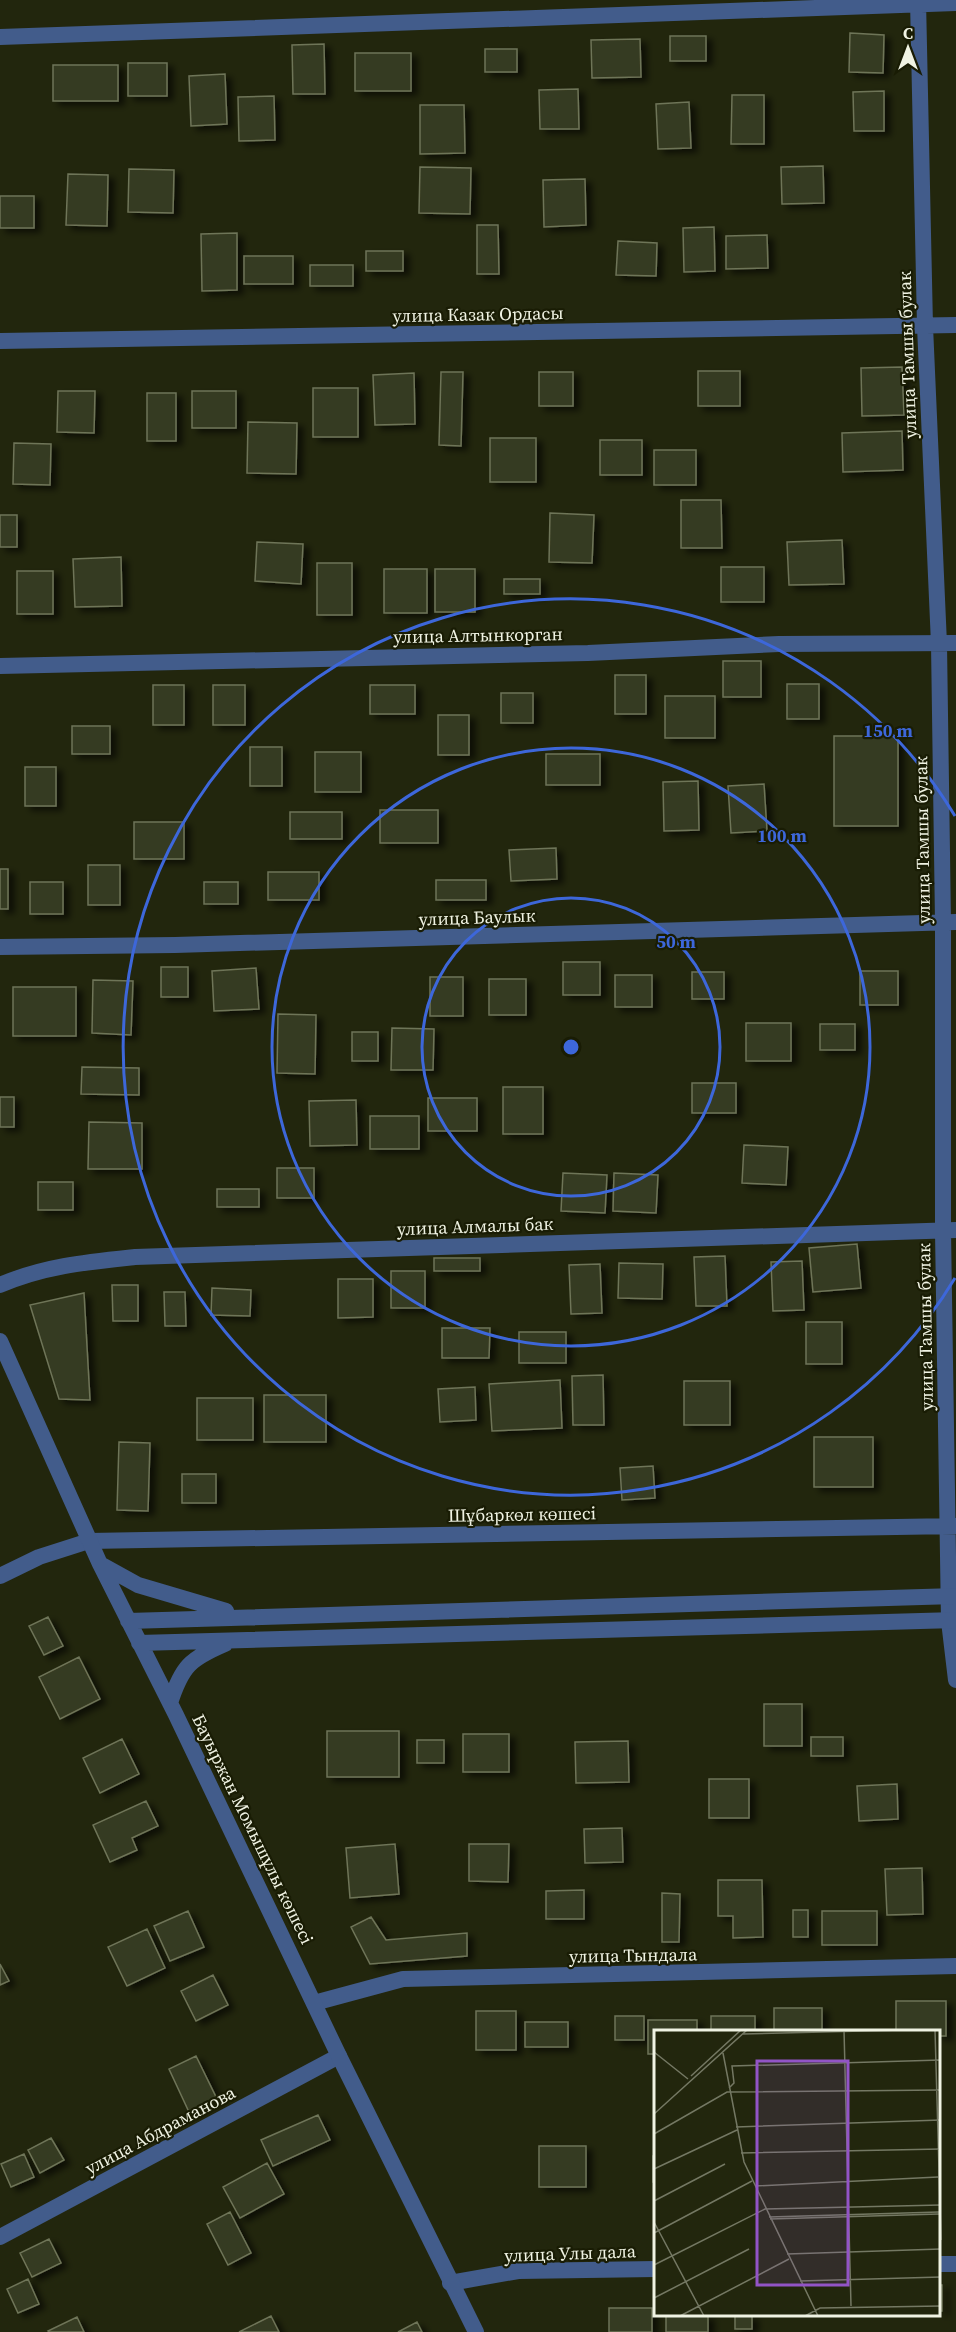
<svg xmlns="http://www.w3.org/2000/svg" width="956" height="2332" viewBox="0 0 956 2332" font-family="'Source Serif 4',serif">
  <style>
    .building { fill: #363a20; stroke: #6e7458; stroke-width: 1.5; filter: url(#shadow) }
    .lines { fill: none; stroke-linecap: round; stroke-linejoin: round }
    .minor { stroke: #425c8b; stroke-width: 16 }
    .tertiary { stroke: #425c8b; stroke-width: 16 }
    .ring { fill: none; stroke: #3d67da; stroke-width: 3 }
    .labels { text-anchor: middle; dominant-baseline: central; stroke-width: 4.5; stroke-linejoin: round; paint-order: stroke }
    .street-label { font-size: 18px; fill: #f0f3e3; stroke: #191c04 }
    .inset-road { fill: none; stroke: #747863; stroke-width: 1.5 }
    .view { fill: #9254c6; fill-opacity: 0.15; stroke: #9254c6; stroke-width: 3 }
    .inset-edge { fill: none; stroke: #f0f3e3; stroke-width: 3 }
    .centre { fill: #3d67da; stroke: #191c04; stroke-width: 3 }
    .ring-label { font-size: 18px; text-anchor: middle; font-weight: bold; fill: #3d67da; stroke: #191c04; stroke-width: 4.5; stroke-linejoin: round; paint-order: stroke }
  </style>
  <defs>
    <filter id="shadow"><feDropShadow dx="6" dy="4" stdDeviation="3" flood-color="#0009"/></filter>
  </defs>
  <rect width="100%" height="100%" fill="#22260d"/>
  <path class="building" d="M850,33L884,35L883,73L849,72Z
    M670,36H706V61H670Z
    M640,39L641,77L592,78L591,40Z
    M324,44L325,94H293L292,45Z
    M485,49H517V72H485Z
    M355,53H411V91H355Z
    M128,63H167V96H128Z
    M53,65H118V101H53Z
    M225,74L227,124L191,126L189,76Z
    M578,89L579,129H540L539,90Z
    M884,91V131H854L853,92Z
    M732,95H764V144H731Z
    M274,96L275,140L239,141L238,97Z
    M689,102L691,148L658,149L656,104Z
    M420,105H464L465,153L420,154Z
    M823,166L824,203L782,204L781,167Z
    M420,167L471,168L470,214L419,213Z
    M129,169L174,170L173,213L128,212Z
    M68,174L108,175L107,226L66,225Z
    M585,179L586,225L544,227L543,180Z
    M0,196H34V228H0Z
    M477,225H498L499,274H477Z
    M714,227L715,271L684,272L683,228Z
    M237,233V290L202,291L201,234Z
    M767,235L768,268L726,269V236Z
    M618,241L657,243L656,276L616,275Z
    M366,251H403V271H366Z
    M244,256H293V284H244Z
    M310,265H353V286H310Z
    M902,367L904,415L862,416L861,368Z
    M698,371H740V406H698Z
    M441,372H463L461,446L439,445Z
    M539,372H573V406H539Z
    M414,373L415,424L375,425L373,375Z
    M313,388H358V437H313Z
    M58,391H95L94,433L57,432Z
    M192,391H236V428H192Z
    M147,393H176V441H147Z
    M248,422L297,423L296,474L247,473Z
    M902,431L903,470L843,472L842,433Z
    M490,438H536V482H490Z
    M600,440H642V475H600Z
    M14,443L51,444L50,485L13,484Z
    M654,450H696V485H654Z
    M681,500H721L722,548H681Z
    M550,513L594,515L592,563L549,562Z
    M0,515H17V547H0Z
    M842,540L844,584L789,585L787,542Z
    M257,542L303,544L301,584L255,581Z
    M121,557L122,606L75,607L73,559Z
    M317,563H352V615H317Z
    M721,567H764V602H721Z
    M384,569H427V613H384Z
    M435,569H475V612H435Z
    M17,571H53V614H17Z
    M504,579H540V594H504Z
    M723,661H761V697H723Z
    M615,675H646V714H615Z
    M787,684H819V719H787Z
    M153,685H184V725H153Z
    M213,685H245V725H213Z
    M370,685H415V714H370Z
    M501,693H533V723H501Z
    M665,696H715V738H665Z
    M438,715H469V755H438Z
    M72,726H110V754H72Z
    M834,736H898V826H834Z
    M250,747H282V786H250Z
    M315,752H361V792H315Z
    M546,754H600V785H546Z
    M25,767H56V806H25Z
    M698,781L699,830L664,831L663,782Z
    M764,784L767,831L731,833L728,786Z
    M380,810H438V843H380Z
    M290,812H342V839H290Z
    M134,822H184V859H134Z
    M556,848L557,879L511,881L509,850Z
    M88,865H120V905H88Z
    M0,869H8V909H0Z
    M268,872H319V900H268Z
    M436,880H486V900H436Z
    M30,882H63V914H30Z
    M204,882H238V904H204Z
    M563,962H600V995H563Z
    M161,967H188V997H161Z
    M256,968L259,1009L214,1011L212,971Z
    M860,971H898V1005H860Z
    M692,972H724V999H692Z
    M615,975H652V1007H615Z
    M430,977H463V1016H430Z
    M489,979H526V1015H489Z
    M93,980L133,981L131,1035L92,1033Z
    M13,987H76V1036H13Z
    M278,1014L316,1015L315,1074L277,1073Z
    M746,1023H791V1061H746Z
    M820,1024H855V1050H820Z
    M392,1028L434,1029L433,1070H391Z
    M352,1032H378V1061H352Z
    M82,1067L139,1068V1095L81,1094Z
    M692,1083H736V1113H692Z
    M503,1087H543V1134H503Z
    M0,1097H14V1127H0Z
    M428,1098H477V1131H428Z
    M356,1100L357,1145L310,1146L309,1101Z
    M370,1116H419V1149H370Z
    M89,1122L142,1123V1169H88Z
    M744,1145L788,1147L786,1185L742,1183Z
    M277,1168H314V1198H277Z
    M563,1173L607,1175L605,1213L561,1211Z
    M614,1173L658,1175L656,1213L613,1211Z
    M38,1182H73V1210H38Z
    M217,1189H259V1207H217Z
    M857,1244L861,1288L813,1292L809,1248Z
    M725,1256L727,1306H696L694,1257Z
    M434,1258H480V1271H434Z
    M802,1261L804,1310L773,1311L771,1262Z
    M619,1263L663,1264L662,1299L618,1298Z
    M600,1264L602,1313L571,1314L569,1265Z
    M391,1271H425V1308H391Z
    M338,1279H373V1317L338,1318Z
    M112,1285H138V1321H113Z
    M212,1288L251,1290L250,1316L211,1315Z
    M164,1292H185L186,1326H165Z
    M84,1293L90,1400L59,1399L30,1305Z
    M806,1322H842V1364H806Z
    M442,1328H490L489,1358H442Z
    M519,1332H566V1363H519Z
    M603,1375L604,1425H573L572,1376Z
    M560,1380L562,1428L492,1431L489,1384Z
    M684,1381H730V1425H684Z
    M475,1387L476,1420L440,1422L438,1389Z
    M264,1395H326V1442H264Z
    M197,1398H253V1440H197Z
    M814,1437H873V1487H814Z
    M119,1442L150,1443L148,1511L117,1510Z
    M653,1466L655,1498L622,1500L620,1468Z
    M182,1474H216V1503H182Z
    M48,1617L63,1646L44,1655L29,1626Z
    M79,1657L100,1699L60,1719L39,1677Z
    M764,1704H802V1746H764Z
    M327,1731H399V1777H327Z
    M463,1734H509V1772H463Z
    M811,1737H843V1756H811Z
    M122,1739L139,1774L100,1793L83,1758Z
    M417,1740H444V1763H417Z
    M628,1741L629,1782L576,1783L575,1742Z
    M709,1779H749V1818H709Z
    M897,1784L898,1819L859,1821L857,1786Z
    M146,1801L158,1826L132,1838L137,1850L110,1862L93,1825Z
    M622,1828L623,1862L585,1863L584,1829Z
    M395,1844L399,1894L350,1898L346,1848Z
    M469,1844H509L508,1882L469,1881Z
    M922,1868L923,1914L887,1915L885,1869Z
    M718,1880H762L763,1937L733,1938V1916H718Z
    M584,1890V1919H546V1891Z
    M662,1893L680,1894L679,1942H662Z
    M793,1910H808V1937H793Z
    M188,1911L204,1947L170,1961L154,1926Z
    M822,1911H877V1945H822Z
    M371,1917L386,1940L467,1933V1956L370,1964L351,1927Z
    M147,1929L165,1968L127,1986L108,1947Z
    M0,1964L9,1981L0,1985Z
    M213,1975L228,2005L196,2021L181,1991Z
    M896,2001H946V2036H940V2032H896Z
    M774,2008H822V2032H774Z
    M476,2011H516V2050H476Z
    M615,2016H644V2040H615Z
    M711,2016H755V2032H711Z
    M648,2020H697V2032H656V2054H648Z
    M525,2022H568V2047H525Z
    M196,2056L217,2099L189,2112L169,2069Z
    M318,2115L330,2140L273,2166L261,2140Z
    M51,2138L64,2160L40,2173L28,2150Z
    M539,2146H586V2187H539Z
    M24,2154L34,2177L11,2187L1,2164Z
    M653,2156H656V2182H653Z
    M267,2163L284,2194L240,2218L223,2187Z
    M230,2212L251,2253L228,2265L207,2224Z
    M49,2239L61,2263L32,2277L20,2253Z
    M28,2279L39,2304L18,2313L7,2289Z
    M940,2285H942V2311H940Z
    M609,2308H652V2332H609Z
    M271,2316L279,2332H239Z
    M666,2316H708V2332H666Z
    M735,2316H752V2329H735Z
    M77,2317L84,2332H49L48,2331Z
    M417,2322L422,2332H398Z"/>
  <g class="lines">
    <path class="minor" d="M918,0L925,326L939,644L943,922V1231L949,1621L956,1680
      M0,37L956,3
      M0,341L956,325
      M0,666L588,653L779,644L956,643
      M0,947L175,945L956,922
      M0,1285C44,1266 87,1262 135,1257L956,1230
      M0,1576L39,1557L89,1541L956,1526
      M314,2003L403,1979L956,1966
      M0,2237L339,2056
      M940,2264H956
      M450,2283L518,2271L656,2269"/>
    <path class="tertiary" d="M0,1341L100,1564L176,1715L339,2056L476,2332
      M100,1564L138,1585L226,1611
      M128,1621L956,1596
      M139,1643L956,1620
      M170,1703C182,1666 190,1659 225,1644"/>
  </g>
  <g class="ring">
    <circle cx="571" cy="1047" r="149"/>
    <circle cx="571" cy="1047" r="299"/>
    <path d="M955 1278A448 448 0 1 1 955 816"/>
  </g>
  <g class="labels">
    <g class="street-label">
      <text transform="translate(478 314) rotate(-1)">улица Казак Ордасы</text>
      <text transform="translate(907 355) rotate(-92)">улица Тамшы булак</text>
      <text transform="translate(478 635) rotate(-1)">улица Алтынкорган</text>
      <text transform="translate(922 840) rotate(-91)">улица Тамшы булак</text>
      <text transform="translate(477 917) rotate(-2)">улица Баулык</text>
      <text transform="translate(475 1226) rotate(-2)">улица Алмалы бак</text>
      <text transform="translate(925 1327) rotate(-91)">улица Тамшы булак</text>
      <text transform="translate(522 1514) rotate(-1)">Шұбаркөл көшесі</text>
      <text transform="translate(253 1829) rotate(64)">Бауыржан Момышұлы көшесі</text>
      <text transform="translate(633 1955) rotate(-1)">улица Тындала</text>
      <text transform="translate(160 2130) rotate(-28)">улица Абдраманова</text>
      <text transform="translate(570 2253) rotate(-2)">улица Улы дала</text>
    </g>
  </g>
  <g transform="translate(654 2030)">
    <rect width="286" height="286" fill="#22260d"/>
    <path class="inset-road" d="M190,0L197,276M281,0L287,210M89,4L249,0M0,22L34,49M69,23L90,132L164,286M37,46L87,0M75,58L80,53L78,36L287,30M0,84L93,0M82,97L287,90M0,104L73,62L287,60M87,123L287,119M0,139L83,100M101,156L284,147M0,171L71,134M115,187L285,182M116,189L285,184M0,192L50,286M0,203L98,151M133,224L287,219M0,235L111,179L287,175M146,251L287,247M0,268L95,219M26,286L135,229M151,286L166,278L287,276"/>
    <path class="view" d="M103,31H194V255H103Z"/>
    <rect width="286" height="286" class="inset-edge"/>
  </g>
  <circle cx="571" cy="1047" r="9" class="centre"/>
  <g class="ring-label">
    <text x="888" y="737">150 m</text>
    <text x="782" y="842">100 m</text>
    <text x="676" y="948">50 m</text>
  </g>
  <g transform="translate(908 48)" stroke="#191c04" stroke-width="4.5" paint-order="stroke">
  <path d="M0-4.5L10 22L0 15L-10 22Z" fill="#f0f3e3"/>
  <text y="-9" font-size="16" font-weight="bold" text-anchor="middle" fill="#f0f3e3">С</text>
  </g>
</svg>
